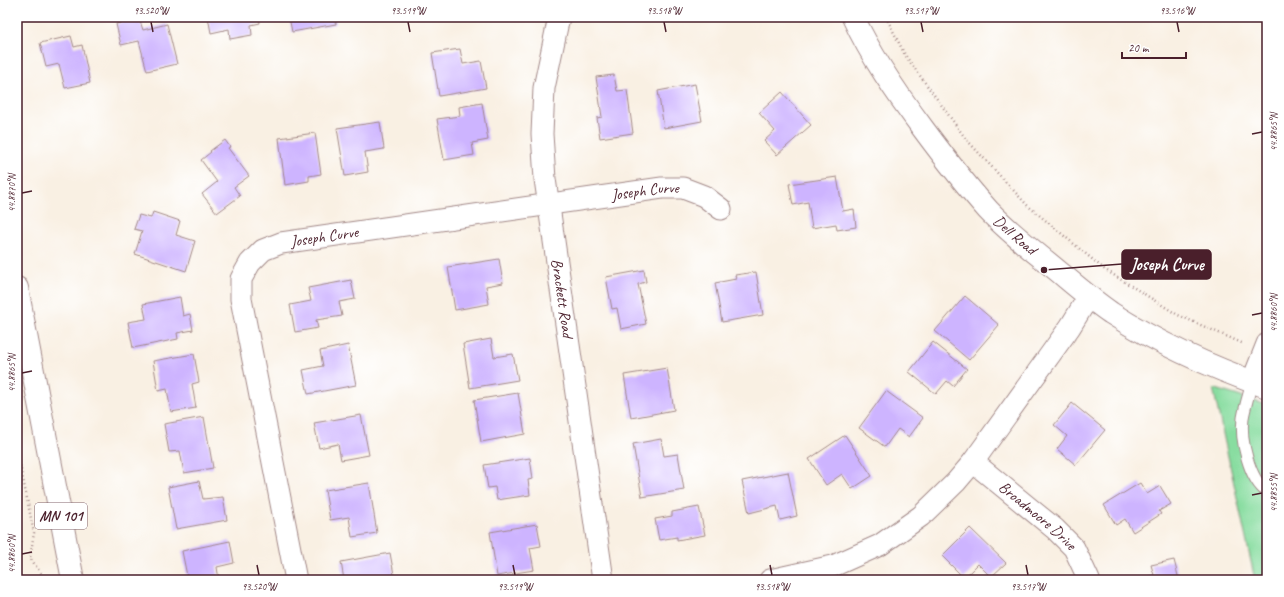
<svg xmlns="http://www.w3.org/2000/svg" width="1284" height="597" viewBox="0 0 1284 597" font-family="Caveat,sans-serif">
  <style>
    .green { fill: #88dda0; stroke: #697e66 }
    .building { fill: #cdb4ff }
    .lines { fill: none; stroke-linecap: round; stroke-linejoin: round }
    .lane-casing { stroke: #a28887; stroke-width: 13 }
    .street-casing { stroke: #a28887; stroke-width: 23 }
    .secondary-casing { stroke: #a28887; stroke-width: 24 }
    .primary-casing { stroke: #a28887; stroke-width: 24 }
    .path { stroke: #a28887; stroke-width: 2.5; stroke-dasharray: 1 3; stroke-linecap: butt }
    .lane { stroke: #fff; stroke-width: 11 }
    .street { stroke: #fff; stroke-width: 21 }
    .secondary { stroke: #fff; stroke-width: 22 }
    .primary { stroke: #fff; stroke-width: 22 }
    .ticks { fill: none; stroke: #4a1f2b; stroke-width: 1.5 }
    .labels { text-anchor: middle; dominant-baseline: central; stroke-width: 3; stroke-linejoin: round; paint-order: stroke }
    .shield { fill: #fff; stroke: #80626b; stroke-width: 1 }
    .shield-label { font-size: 15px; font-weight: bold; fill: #4a1f2b }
    .street-label { font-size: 16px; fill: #4a1f2b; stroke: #fff }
    .leader { fill: none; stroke: #4a1f2b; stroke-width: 1.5 }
    .callout-dot { fill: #4a1f2b; stroke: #fff; stroke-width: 1.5 }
    .callout { fill: #4a1f2b; stroke: #4a1f2b; stroke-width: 1.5 }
    .callout-label { font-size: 17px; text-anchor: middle; font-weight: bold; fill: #fff }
    .neatline { fill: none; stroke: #4a1f2b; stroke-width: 1.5 }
    .ticks-label { font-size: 10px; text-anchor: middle; fill: #4a1f2b }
  </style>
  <rect width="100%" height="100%" fill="#fff"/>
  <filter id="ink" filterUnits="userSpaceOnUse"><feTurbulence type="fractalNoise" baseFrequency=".025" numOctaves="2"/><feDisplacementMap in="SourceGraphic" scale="8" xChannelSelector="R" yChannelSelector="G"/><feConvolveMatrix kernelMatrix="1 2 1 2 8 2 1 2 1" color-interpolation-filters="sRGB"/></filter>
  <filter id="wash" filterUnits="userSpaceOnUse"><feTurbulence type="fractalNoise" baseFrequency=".012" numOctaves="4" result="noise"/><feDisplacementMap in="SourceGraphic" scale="16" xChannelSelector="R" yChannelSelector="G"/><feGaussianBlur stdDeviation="0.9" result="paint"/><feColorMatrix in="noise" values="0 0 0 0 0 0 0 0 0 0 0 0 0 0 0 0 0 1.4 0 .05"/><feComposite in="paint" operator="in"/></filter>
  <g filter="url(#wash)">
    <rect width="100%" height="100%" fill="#f9f0e3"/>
    <path class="green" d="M1213,388L1267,405V580H1255Z"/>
    <g id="blocks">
      <path class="building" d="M208,17H259L260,23L251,25L252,35L230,39L229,29L211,33Z
        M289,17H335L336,24L292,32Z
        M139,18L143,30L167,24L177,64L147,71L139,41L121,45L116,24Z
        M71,36L74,47L82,45L90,83L65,88L59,64L46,67L40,43Z
        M460,49L463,64L481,61L486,88L439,96L432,53Z
        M614,75L617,91L627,90L633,133L600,138L597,118L602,117L596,77Z
        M695,84L702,121L664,128L658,91Z
        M782,92L811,125L777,155L764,141L775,131L759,113Z
        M482,103L488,140L472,143L474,155L444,160L437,119L460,116L459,107Z
        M380,122L384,149L365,152L368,172L345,176L337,128Z
        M315,133L321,174L309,176V181L285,185L279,138Z
        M225,140L230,147L228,148L249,176L234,187L240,196L217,213L202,194L217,182L201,160L211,152L210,151Z
        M837,177L843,211L854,209L856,227L837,230L836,224L812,228L808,202L793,205L789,184Z
        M153,212L180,221L176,235L195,241L186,271L135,254L142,231L134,229L139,215L151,218Z
        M499,259L503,283L486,286L489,304L455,310L448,267Z
        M644,270L646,282L638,284L646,324L621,329L617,308L612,309L606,277Z
        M756,272L763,315L722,322L715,283L736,279L735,275Z
        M351,280L355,299L339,302L342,316L316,320L318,328L295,332L290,305L311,301L308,288Z
        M965,296L999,325L969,360L935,331Z
        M180,297L183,316L190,314L193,330L177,333L178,339L133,348L128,322L146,319L143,304Z
        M491,339L494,357L513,354L518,380L470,388L463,344Z
        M933,342L967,369L953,386L947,381L936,394L909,372Z
        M348,345L356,385L308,394L303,370L323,366L320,351Z
        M194,354L199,382L192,384L196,408L171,412L167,389L158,391L153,361Z
        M667,368L674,410L631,418L624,375Z
        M886,391L923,418L909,437L898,429L885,447L859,428Z
        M518,393L525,434L481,442L474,400Z
        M1072,403L1105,430L1076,465L1057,449L1067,436L1054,425Z
        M361,415L369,455L341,460L338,444L319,448L314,423Z
        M204,417L213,468L184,473L180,451L169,452L164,424Z
        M845,435L872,476L852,489L842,474L826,485L809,459Z
        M661,439L664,456L678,454L684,490L642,497L633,444Z
        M530,458L533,479L528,480L530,495L497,500L495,487L488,488L484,465Z
        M788,472L797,516L780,520L777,506L749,513L742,481Z
        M199,481L203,499L223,497L227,520L176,529L168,487Z
        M369,483L377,533L352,537L349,517L330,520L325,490Z
        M1140,483L1147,494L1160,486L1171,504L1159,511L1161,514L1133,532L1125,519L1116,525L1104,505Z
        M699,507L705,535L677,540V537L659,540L655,519L672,516V512Z
        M537,524L541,546L530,548L534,570L497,576L490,532Z
        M970,528L1006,563L991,577L978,564L964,578L942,556Z
        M230,541L234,563L217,567L219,580H176L175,578L187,576L182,551Z
        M390,553L395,580H344L341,562Z
        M1174,560L1179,580H1143V578L1154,575L1151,565Z"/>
    </g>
  </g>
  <g filter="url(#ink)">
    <use href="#blocks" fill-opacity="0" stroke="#a28887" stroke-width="1"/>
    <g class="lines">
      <defs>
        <path id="lane" d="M1252,382C1249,394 1245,406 1243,418C1240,440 1249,479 1267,492"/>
        <g id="street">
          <path id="s1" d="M559,17L544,88L542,134L545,179L603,580"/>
          <path d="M1252,382L1267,344"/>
          <path id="s2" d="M973,462L1055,529L1074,548L1089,580"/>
          <path id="s3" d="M296,580L241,299V279L250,263L263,250L281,243L662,188H683L704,196L721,209"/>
          <path d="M770,580L833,566L880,545L921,516L956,482L973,462L1070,327L1089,296"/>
        </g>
        <g id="secondary">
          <path id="s4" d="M853,17C872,58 897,94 924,130C944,157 965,184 988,210C1006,229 1027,246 1047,262C1068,279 1089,298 1111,313C1159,344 1213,368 1267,387"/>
        </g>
        <path id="primary" d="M17,288L73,580"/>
      </defs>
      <use href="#lane" class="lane-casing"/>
      <use href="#street" class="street-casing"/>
      <use href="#secondary" class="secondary-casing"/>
      <use href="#primary" class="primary-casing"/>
      <path class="path" d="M886,17L905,55L966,139L1027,205L1104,269L1178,315L1244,344
        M17,450L34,533L30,558L46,580"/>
      <use href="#lane" class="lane"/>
      <use href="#street" class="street"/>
      <use href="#secondary" class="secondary"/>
      <use href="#primary" class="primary"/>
    </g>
  </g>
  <path class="ticks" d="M151,22L153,32M408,22L410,32M664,22L666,32M921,22L923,32M1177,22L1179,32M1252,134L1262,132M22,193L32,191M1252,315L1262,313M22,373L32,371M1252,495L1262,493M22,554L32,552M257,565L259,575M513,565L515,575M770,565L772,575M1026,565L1028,575"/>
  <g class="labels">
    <rect class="shield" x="35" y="503" width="52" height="26" rx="3"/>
    <g class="shield-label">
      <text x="61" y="516">MN 101</text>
    </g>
    <g class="street-label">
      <text stroke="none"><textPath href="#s3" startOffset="730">Joseph Curve</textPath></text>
      <text stroke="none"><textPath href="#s4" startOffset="273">Dell Road</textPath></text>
      <text stroke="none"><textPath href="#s3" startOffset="406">Joseph Curve</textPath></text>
      <text stroke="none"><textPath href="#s1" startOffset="284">Brackett Road</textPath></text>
      <text stroke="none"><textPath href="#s2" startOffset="84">Broadmoore Drive</textPath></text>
    </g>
  </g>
  <path class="leader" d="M1044 270L1122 264"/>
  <circle class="callout-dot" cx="1044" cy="270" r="4"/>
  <rect class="callout" x="1122" y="250" width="89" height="29" rx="4"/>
  <g class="callout-label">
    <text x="1167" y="270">Joseph Curve</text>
  </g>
  <rect width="1284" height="597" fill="none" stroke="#fff" stroke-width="44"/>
  <path d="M1122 52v6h64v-6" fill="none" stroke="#4a1f2b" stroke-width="2"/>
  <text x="1128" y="52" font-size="12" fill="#4a1f2b" stroke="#ffffff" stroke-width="3" paint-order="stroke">20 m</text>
  <rect x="22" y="22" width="1240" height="553" class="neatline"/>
  <g class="ticks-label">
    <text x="151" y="14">93.520°W</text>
    <text x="408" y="14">93.519°W</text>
    <text x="664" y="14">93.518°W</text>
    <text x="921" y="14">93.517°W</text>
    <text x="1177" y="14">93.516°W</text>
    <text transform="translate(1273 132) rotate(-90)" y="4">44.8865°N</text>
    <text transform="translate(11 193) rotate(-90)" y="4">44.8870°N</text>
    <text transform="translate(1273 313) rotate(-90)" y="4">44.8860°N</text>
    <text transform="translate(11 373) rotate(-90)" y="4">44.8865°N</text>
    <text transform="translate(1273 493) rotate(-90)" y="4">44.8855°N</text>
    <text transform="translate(11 554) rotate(-90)" y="4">44.8860°N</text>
    <text x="259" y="590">93.520°W</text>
    <text x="515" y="590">93.519°W</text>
    <text x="772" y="590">93.518°W</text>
    <text x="1028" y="590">93.517°W</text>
  </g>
</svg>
